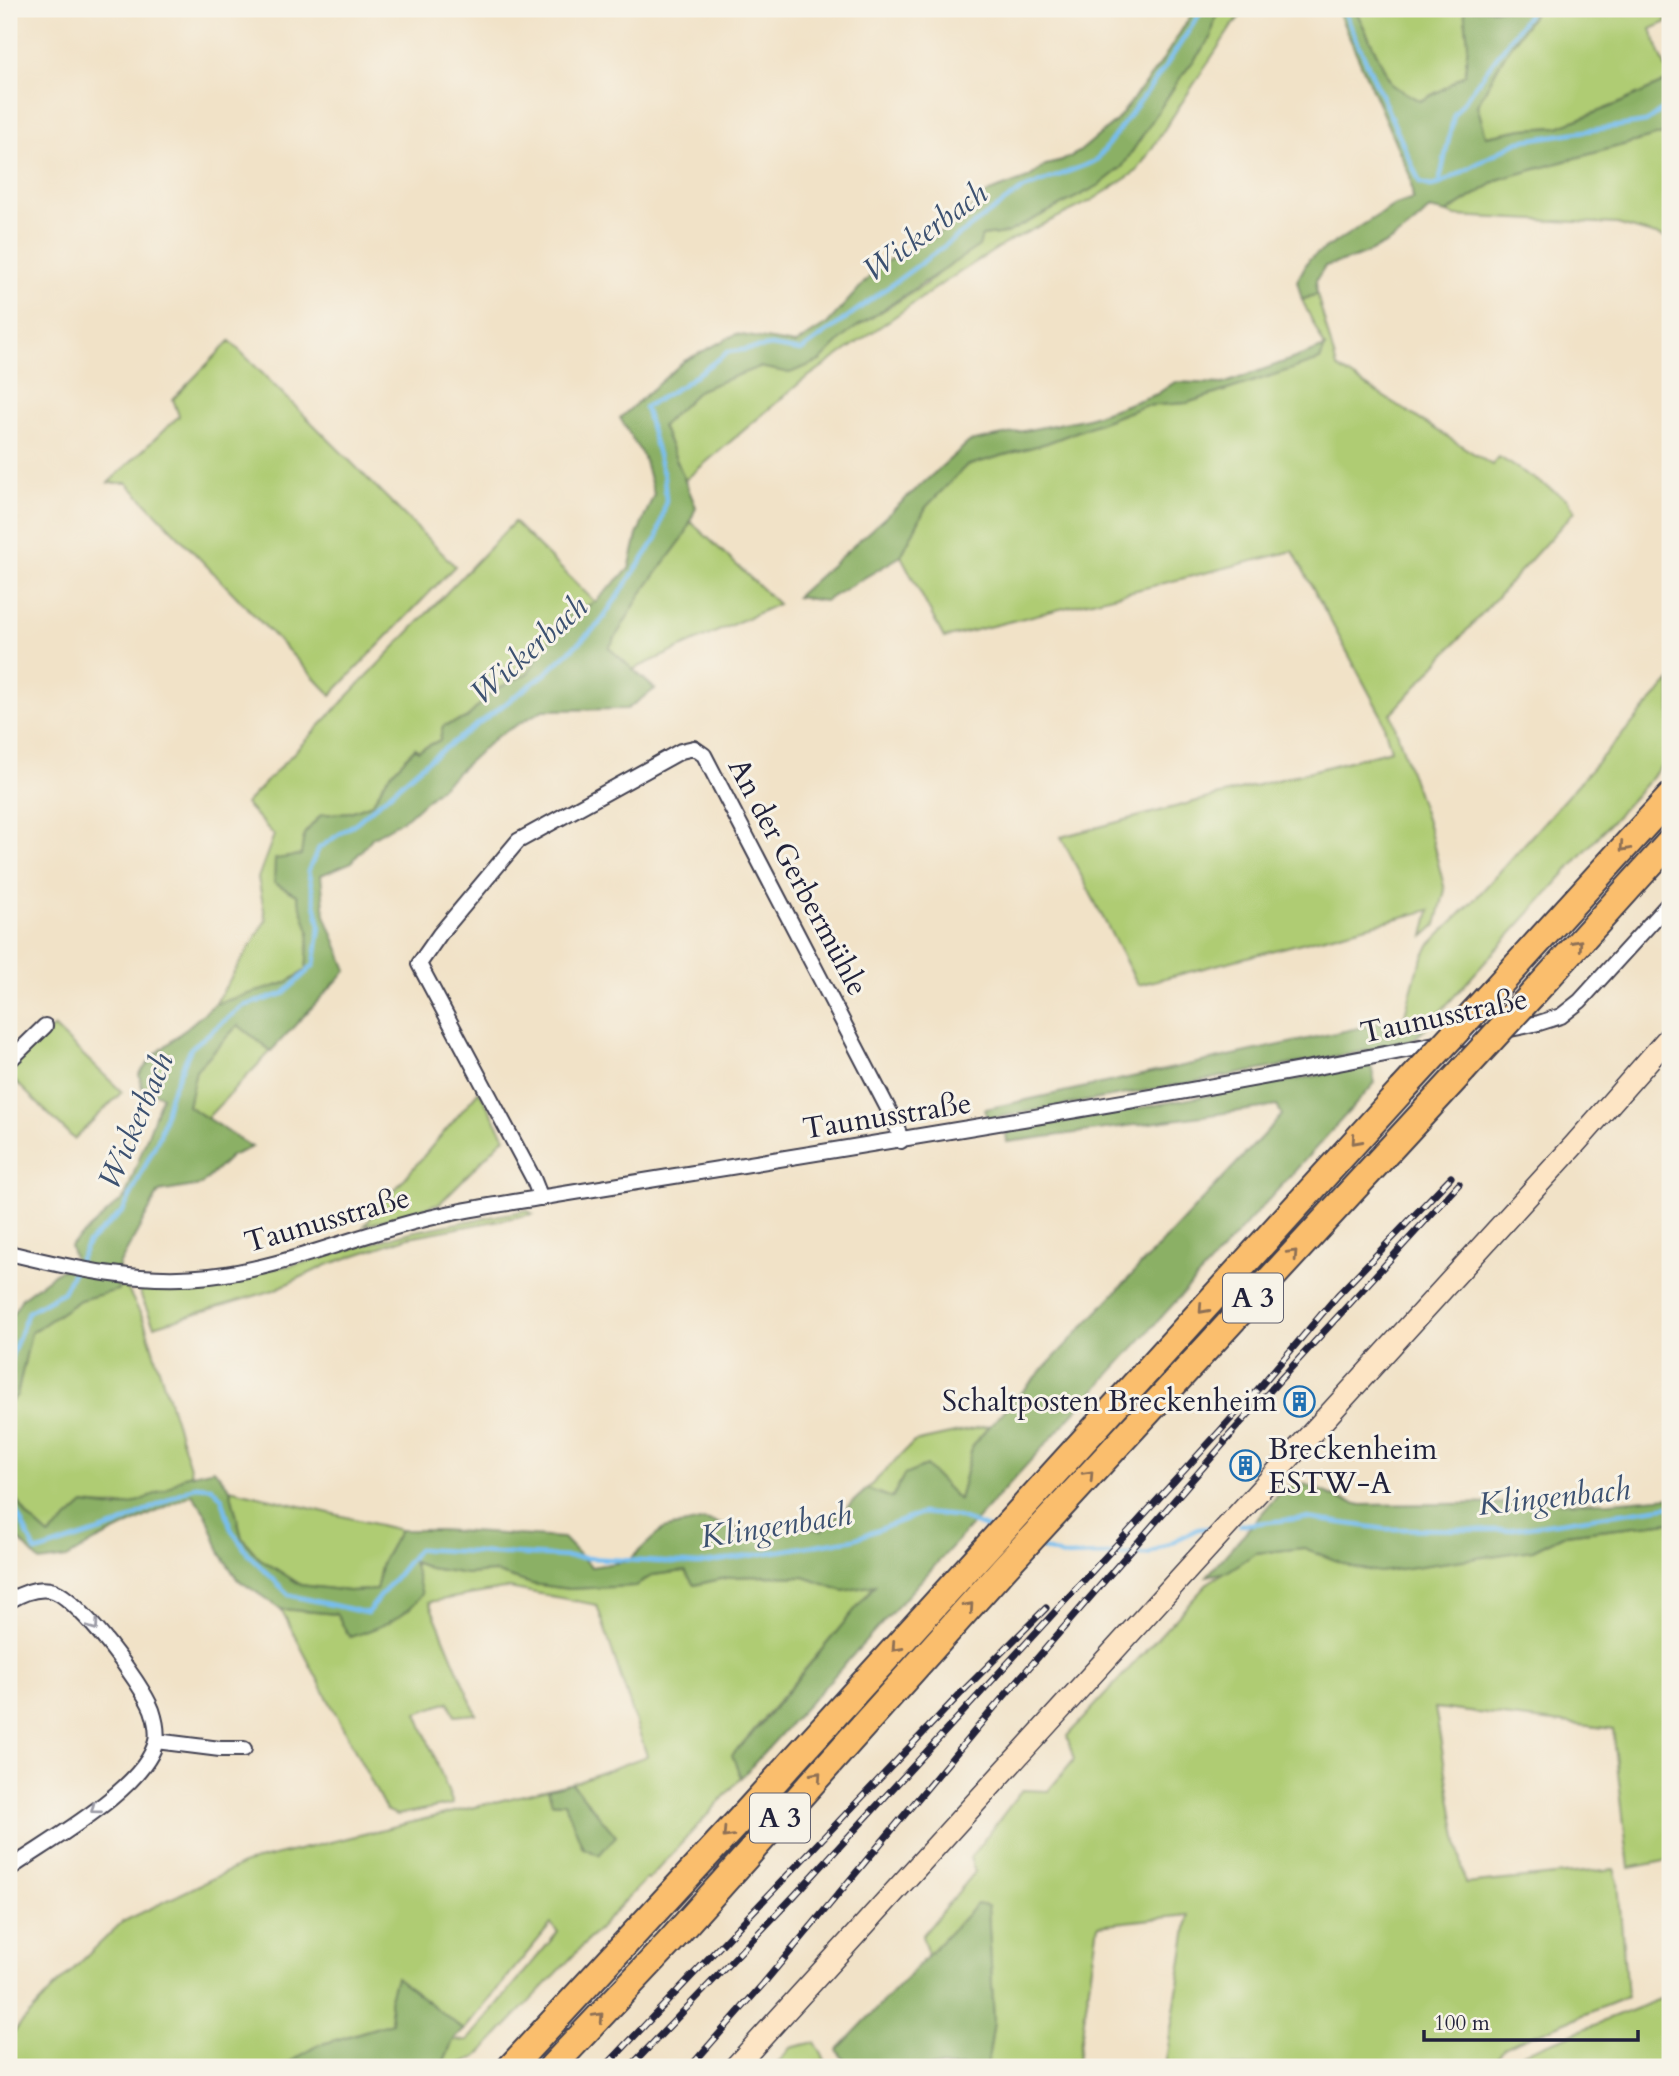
<svg xmlns="http://www.w3.org/2000/svg" width="1679" height="2076" viewBox="0 0 1679 2076" font-family="Cardo,serif">
  <style>
    .green { fill: #afcc73; stroke: #687757; stroke-width: 2 }
    .forest { fill: #8bb065; stroke: #566950; stroke-width: 2 }
    .lines { fill: none; stroke-linecap: round; stroke-linejoin: round }
    .stream { stroke: #77beef; stroke-width: 4.5 }
    .street-casing { stroke: #413f50; stroke-width: 18 }
    .secondary-casing { stroke: #413f50; stroke-width: 24 }
    .highway-casing { stroke: #413f50; stroke-width: 30 }
    .street { stroke: #fff; stroke-width: 14 }
    .secondary { stroke: #fde5c5; stroke-width: 21 }
    .highway { stroke: #fabe6d; stroke-width: 26 }
    .rail-casing { stroke: #22223b; stroke-width: 7 }
    .rail { stroke: #f7f3e8; stroke-width: 4.5; stroke-dasharray: 13; stroke-linecap: butt }
    .highway-bridge-casing { stroke: #413f50; stroke-width: 30; stroke-linecap: butt }
    .highway-bridge { stroke: #fabe6d; stroke-width: 26 }
    .oneway { stroke: #8e7054 }
    .oneway2 { stroke: #9c9ca7 }
    .labels { text-anchor: middle; dominant-baseline: central; stroke-width: 6; stroke-linejoin: round; paint-order: stroke }
    .shield { fill: #f7f3e8; stroke: #62616f; stroke-width: 2 }
    .shield-label { font-size: 28px; font-weight: bold; fill: #22223b }
    .street-label { font-size: 30px; fill: #22223b; stroke: #f7f3e8 }
    .poi-label { font-size: 30px; fill: #22223b; stroke: #f7f3e8; text-anchor: end }
    .water-label { font-size: 32px; font-style: italic; fill: #3c5171; stroke: #f7f3e8 }
  </style>
  <rect width="100%" height="100%" fill="#f7f3e8"/>
  <filter id="ink" filterUnits="userSpaceOnUse"><feTurbulence type="fractalNoise" baseFrequency=".0143" numOctaves="2"/><feDisplacementMap in="SourceGraphic" scale="14" xChannelSelector="R" yChannelSelector="G"/><feConvolveMatrix kernelMatrix="1 2 1 2 8 2 1 2 1" color-interpolation-filters="sRGB"/></filter>
  <filter id="wash" filterUnits="userSpaceOnUse"><feTurbulence type="fractalNoise" baseFrequency=".00686" numOctaves="4" result="noise"/><feDisplacementMap in="SourceGraphic" scale="28" xChannelSelector="R" yChannelSelector="G"/><feGaussianBlur stdDeviation="1.57" result="paint"/><feColorMatrix in="noise" values="0 0 0 0 0 0 0 0 0 0 0 0 0 0 0 0 0 1.4 0 .05"/><feComposite in="paint" operator="in"/></filter>
  <g filter="url(#wash)">
    <rect width="100%" height="100%" fill="#f1e2c7"/>
    <path class="green" d="M1224,9H1246L1232,26L1137,171L1091,201L1009,241L943,283L802,381L685,480L662,426L699,390L759,367L790,372L820,361L849,332L926,284L982,236L1007,233L1098,186L1122,167L1178,81L1211,38L1215,19Z
      M1355,9H1464L1468,42L1465,74L1440,91L1420,101L1392,85Z
      M1537,9H1661L1667,22L1651,29L1670,80L1615,105L1558,127L1523,129L1486,136L1477,105L1504,56Z
      M1670,132V239L1617,224L1455,216L1447,213L1500,179Z
      M1317,294L1337,367L1492,465L1499,457L1567,499L1575,511L1391,714L1430,831L1445,890L1436,925L1424,936L1430,910L1138,985L1061,837L1391,750L1381,715L1293,551L944,638L901,556L926,507L965,466L1047,443L1144,406L1187,403L1320,360L1325,347L1302,300Z
      M230,341L455,566L331,695L127,483H108L179,416L173,399Z
      M690,521L778,604L632,670L609,648L641,594L685,535Z
      M514,522L595,602L564,618L528,673L493,691L467,718L443,726L440,740L418,751L415,748L387,778L372,804L350,812L321,815L304,834L297,895L310,931L306,970L286,983L215,1004L266,920L258,878L274,835L245,804Z
      M1670,681V757L1423,1031L1404,1018L1416,973L1429,945L1477,897Z
      M238,1025L271,1051L207,1118L188,1106L196,1070Z
      M54,1027L122,1092L74,1139L9,1075V1066Z
      M479,1091L505,1137L440,1203L364,1226Z
      M527,1210L533,1214L409,1237L327,1265L274,1290L154,1326L141,1296L140,1286L202,1283L306,1262L411,1232Z
      M126,1286L144,1321L192,1474C182,1476 177,1482 169,1488C140,1507 117,1508 84,1504L49,1536L28,1517L9,1486V1404L17,1395L31,1333L80,1300Z
      M991,1425L973,1444L959,1500L904,1475L892,1498L867,1489L914,1442Z
      M230,1489L400,1530L382,1562L376,1590L348,1591L301,1585L259,1558L242,1538Z
      M1670,1522V1860L1629,1868L1613,1729L1435,1708L1465,1884L1614,1869L1618,1882L1627,1997L1519,2041L1504,2048L1491,2067H1165L1189,1915L1098,1925L1077,2067H987L994,2022L988,1907L977,1904L928,1955L922,1936L975,1872L970,1858L1022,1790L1048,1791L1074,1760L1067,1736L1209,1582L1256,1553L1304,1548L1320,1553L1533,1550L1565,1534Z
      M412,1562L429,1568L467,1574L494,1572L532,1584L569,1589L635,1586L653,1575L685,1571L694,1585L730,1577L764,1576L804,1577L844,1591L876,1585L733,1755L741,1778L648,1880L646,1879L477,2057L452,2067H441L453,2041L468,2040L558,1932L551,1924L464,2030L396,1978L389,2001L392,2023L348,2036L281,2067H9V2037L56,1986L122,1922L245,1863L548,1789L552,1803H565L583,1848L615,1837L572,1783L647,1756L597,1605L509,1588L429,1602L476,1714L455,1716L449,1702L417,1713L453,1804L397,1815L386,1810L281,1609L336,1614L415,1575Z
      M1670,1995V2067H1506L1516,2056Z
      M815,2042L825,2060L820,2067H775L790,2048Z"/>
    <path class="forest" d="M1195,9H1224L1215,19L1211,38L1178,81L1122,167L1098,186L1007,233L982,236L979,246L849,332L820,361L790,373L759,367L699,390L662,426L696,507L685,535L641,594L609,648L655,689L627,709L543,710L496,737L408,817L372,838L352,862L321,875L325,915L347,970L271,1051L238,1025L196,1070L188,1106L252,1147L231,1156L201,1185L159,1192L119,1265L118,1290L80,1300L31,1333L17,1395L9,1404V1321L22,1298L58,1271L77,1267L70,1246L125,1197L162,1096L142,1088L139,1074L156,1054L215,1004L286,983L306,970L309,931L297,895L274,883L275,859L301,855L304,834L321,815L350,812L372,804L387,778L415,748L418,751L440,740L443,726L467,718L493,691L528,673L564,618L595,602L629,569L637,535L654,494L644,458L620,418L684,361L736,334L795,344L827,324L882,263L911,250L956,222L989,192L1028,178L1046,165L1062,161L1079,152L1116,121L1160,64Z
      M1337,9H1355L1392,85L1420,101L1440,91L1465,74L1468,42L1464,9H1537L1504,56L1477,105L1486,136L1523,129L1558,127L1615,105L1670,80V132L1500,179L1446,213L1430,209C1400,240 1367,257 1325,266L1316,280L1317,294L1302,300L1297,281L1309,259L1393,206L1413,199L1410,176Z
      M1325,347L1320,360L1187,403L1144,406L1047,443L966,466L926,507L901,556L825,601L796,597L969,442L1088,418L1157,394L1175,382L1223,384Z
      M1404,1018L1423,1031L1410,1043L988,1119L985,1109Z
      M1371,1066L1375,1083L741,1778L732,1755L760,1725L875,1585L844,1591L804,1577L764,1576L730,1577L694,1585L685,1571L653,1575L635,1586L569,1589L532,1584L494,1572L467,1574L429,1568L413,1562L422,1594C407,1618 376,1629 350,1637L336,1614L281,1609L237,1579L221,1554L207,1516L192,1494L96,1541L67,1558L40,1562L9,1529V1486L28,1517L49,1536L84,1504L115,1508L132,1504L167,1489L184,1476L214,1469L230,1489L242,1538L259,1558L301,1585L348,1591L376,1590L382,1562L400,1530H439L563,1538L591,1567L628,1561L663,1529L705,1520L752,1532L805,1528L822,1530L867,1489L892,1498L904,1475L926,1466L959,1500L973,1444L1282,1115L1277,1106L1007,1142L1006,1132Z
      M1304,1484L1343,1500L1361,1505L1609,1502L1670,1497V1522L1565,1534L1533,1550L1380,1572L1355,1568L1304,1548L1256,1553L1227,1572L1207,1576L1285,1487Z
      M572,1783L616,1836L599,1855L583,1848L565,1803H552L548,1789Z
      M977,1904L988,1906L994,2022L987,2067H849L837,2050Z
      M396,1977L464,2030L453,2041L441,2067H281L319,2045L392,2023L389,2001Z"/>
    <g class="lines">
      <path class="stream" d="M1343,9L1420,183L1431,186L1439,184L1454,115L1532,9
        M1440,184L1519,141L1646,122L1670,104
        M9,1363L28,1312L63,1292L88,1243L123,1211L160,1135L170,1095L191,1048L243,1006L283,994L314,965L320,926L308,871L319,848L357,822L425,763L544,675L599,624L657,538L666,501L664,477L645,407L681,386L728,352L771,346L801,351L1021,190L1096,161L1165,67L1203,9
        M9,1497L36,1552L116,1526L195,1486L211,1487L222,1498L231,1529L248,1554L289,1595L367,1613L418,1549L699,1564L854,1539L922,1513L955,1516L991,1529
        M1240,1525L1306,1518L1385,1529L1506,1530L1670,1506
        M1038,1547L1063,1556L1148,1554L1198,1529L1217,1527"/>
    </g>
  </g>
  <g filter="url(#ink)">
    <g class="lines">
      <defs>
        <path id="street" d="M9,1061L45,1026
          M541,1198L533,1178L419,964L440,934L518,841L681,751L694,748L704,755L896,1124L901,1141
          M9,1253C75,1269 141,1284 210,1276C275,1269 336,1243 399,1226C446,1212 496,1205 545,1197C877,1143 1210,1092 1539,1023L1561,1016L1580,1001L1670,902
          M9,1601C22,1593 38,1586 54,1591C81,1602 141,1682 152,1710C155,1719 158,1731 156,1741C146,1788 47,1842 9,1869
          M156,1741L220,1749H244"/>
        <path id="secondary" d="M735,2067L1575,1144L1670,1036"/>
        <path id="highway" d="M1532,995L1670,842
          M1487,998L1670,797
          M511,2067L745,1814L1402,1090
          M552,2067L668,1944L1005,1567L1463,1070"/>
      </defs>
      <use href="#street" class="street-casing"/>
      <use href="#secondary" class="secondary-casing"/>
      <use href="#highway" class="highway-casing"/>
      <use href="#street" class="street"/>
      <use href="#secondary" class="secondary"/>
      <use href="#highway" class="highway"/>
      <defs>
        <path id="rail" d="M1225,1440L1459,1184
          M605,2067L963,1691L1046,1608
          M630,2067L795,1895L1130,1530L1258,1389L1337,1296L1451,1177
          M690,2067L763,1984L993,1709L1232,1434"/>
      </defs>
      <use href="#rail" class="rail-casing"/>
      <use href="#rail" class="rail"/>
      <defs>
        <path id="highway-bridge" d="M1463,1070L1532,995
          M1402,1090L1487,998"/>
      </defs>
      <use href="#highway-bridge" class="highway-bridge-casing"/>
      <use href="#highway-bridge" class="highway-bridge"/>
    </g>
    <defs><path id="oneway-chevron" d="M-2-3.5L2.5 0L-2 3.5" fill="none" stroke-width="1.6" stroke-linecap="round" stroke-linejoin="round" transform="scale(1.75)"/></defs>
    <g class="oneway">
      <use href="#oneway-chevron" transform="translate(1624 847) rotate(132)"/>
      <use href="#oneway-chevron" transform="translate(1578 944) rotate(-48)"/>
      <use href="#oneway-chevron" transform="translate(1356 1140) rotate(132)"/>
      <use href="#oneway-chevron" transform="translate(1293 1254) rotate(-47)"/>
      <use href="#oneway-chevron" transform="translate(1203 1309) rotate(132)"/>
      <use href="#oneway-chevron" transform="translate(1089 1475) rotate(-47)"/>
      <use href="#oneway-chevron" transform="translate(969 1607) rotate(-48)"/>
      <use href="#oneway-chevron" transform="translate(896 1647) rotate(132)"/>
      <use href="#oneway-chevron" transform="translate(817 1776) rotate(-48)"/>
      <use href="#oneway-chevron" transform="translate(727 1834) rotate(133)"/>
      <use href="#oneway-chevron" transform="translate(599 2017) rotate(-47)"/>
    </g>
    <g class="oneway2">
      <use href="#oneway-chevron" transform="translate(94 1626) rotate(54)"/>
      <use href="#oneway-chevron" transform="translate(95 1809) rotate(143)"/>
    </g>
  </g>
  <defs>
    <symbol id="building-ring" viewBox="-11 -11 22 22"><circle r="9.5" fill="#f7f3e8" stroke="#1f6fb2" stroke-width="1.5"/><path d="M-4-6H4V6H1V3H-1V6H-4ZM-2.5-4.3h1.7v1.8h-1.7ZM.8-4.3h1.7v1.8H.8ZM-2.5-1h1.7V.8h-1.7ZM.8-1h1.7V.8H.8Z" fill="#1f6fb2"/></symbol>
  </defs>
  <g fill-rule="evenodd">
    <use href="#building-ring" x="1282" y="1384" width="35" height="35"/>
    <use href="#building-ring" x="1228" y="1448" width="35" height="35"/>
  </g>
  <g class="labels">
    <g class="shield">
      <rect x="1223" y="1273.5" width="60" height="49" rx="5"/>
      <rect x="750" y="1793.5" width="60" height="49" rx="5"/>
    </g>
    <g class="shield-label">
      <text x="1253" y="1298">A 3</text>
      <text x="780" y="1818">A 3</text>
    </g>
    <g class="street-label">
      <text transform="translate(798 877) rotate(62)">An der Gerbermühle</text>
      <text transform="translate(1444 1016) rotate(-12)">Taunusstraße</text>
      <text transform="translate(887 1116) rotate(-9)">Taunusstraße</text>
      <text transform="translate(327 1220) rotate(-16)">Taunusstraße</text>
    </g>
    <g class="poi-label">
      <text x="1277" y="1401">Schaltposten Breckenheim</text>
      <text x="1268" y="1449" text-anchor="start">Breckenheim<tspan x="1268" dy="34">ESTW-A</tspan></text>
    </g>
    <g class="water-label">
      <text transform="translate(925 232) rotate(-36)">Wickerbach</text>
      <text transform="translate(529 650) rotate(-42)">Wickerbach</text>
      <text transform="translate(136 1121) rotate(-67)">Wickerbach</text>
      <text transform="translate(1554 1497) rotate(-6)">Klingenbach</text>
      <text transform="translate(776 1526) rotate(-9)">Klingenbach</text>
    </g>
  </g>
  <rect width="1679" height="2076" fill="none" stroke="#f7f3e8" stroke-width="35"/>
  <path d="M1424 2030v10h214v-10" fill="none" stroke="#22223b" stroke-width="3.5"/>
  <text x="1434" y="2030" font-size="21" fill="#22223b" stroke="#f7f3e8" stroke-width="5" paint-order="stroke">100 m</text>
</svg>
